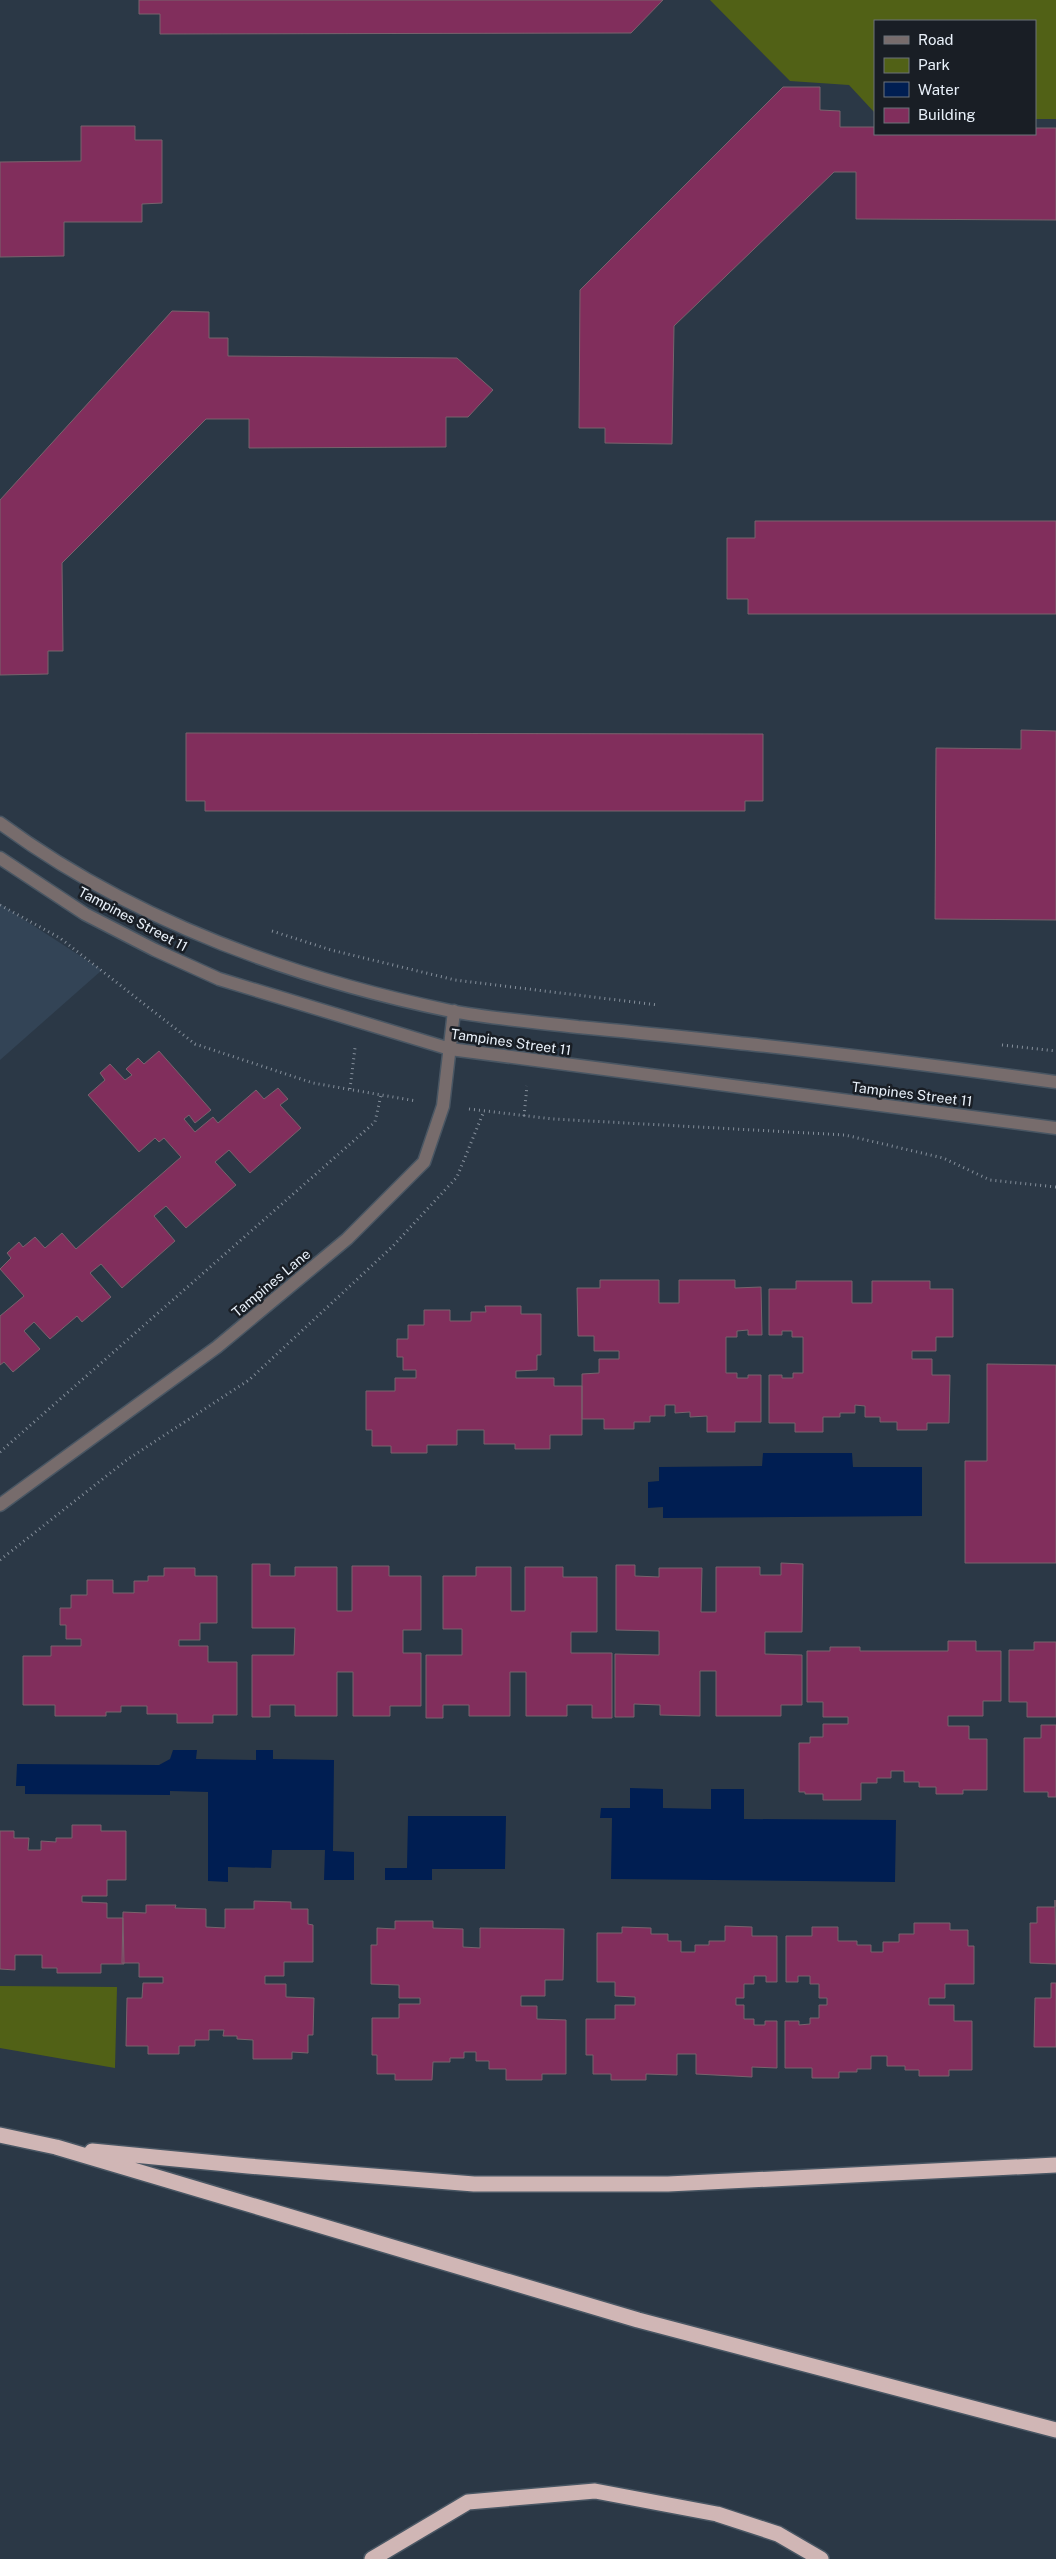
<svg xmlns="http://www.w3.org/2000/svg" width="1056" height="2559" viewBox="0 0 1056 2559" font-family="'Public Sans',sans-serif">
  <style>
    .built { fill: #334456 }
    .green { fill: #516116 }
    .water { fill: #001e52 }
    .building { fill: #812e5c; stroke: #78636d }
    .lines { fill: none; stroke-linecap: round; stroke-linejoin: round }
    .minor-casing { stroke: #495663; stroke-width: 15 }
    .highway-casing { stroke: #495663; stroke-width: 18 }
    .path { stroke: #858f9b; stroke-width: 3; stroke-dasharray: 1 4; stroke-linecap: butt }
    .minor { stroke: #776c6c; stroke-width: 12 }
    .highway { stroke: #d0b6b5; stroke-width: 15 }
    .labels { text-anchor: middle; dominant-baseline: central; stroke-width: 5; stroke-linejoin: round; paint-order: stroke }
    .street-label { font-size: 14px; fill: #e9f1fa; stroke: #191e25 }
  </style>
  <rect width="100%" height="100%" fill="#2b3846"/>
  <path class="built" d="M0,904L102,970L0,1060Z"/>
  <path class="green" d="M710,0H1056V119H1035V21H875V113L849,85L790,81Z
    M0,1986L117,1987L115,2068L0,2048Z"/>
  <path class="water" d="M763,1453H852L853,1467H922V1516L663,1518V1507L648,1508V1482L659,1481V1467L762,1466Z
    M173,1750H197L196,1759L256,1760V1750H273V1759L334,1760L333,1851L354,1852V1880H324L325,1850H272L271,1868L228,1867V1882L208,1881V1792L170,1791V1795L25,1794V1786H16L17,1764L159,1765L170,1759Z
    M630,1788L663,1789V1808L711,1809V1789H744V1819L896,1820L895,1882L611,1879L612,1818H600L601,1808H630Z
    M408,1816H506L505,1869H432V1880H385V1868H407Z"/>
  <path class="building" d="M139,0H663L631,33L160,34V14H139Z
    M783,87H820V110L840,111V127H875V134H1035V128H1056V220L856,219V172H834L674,326L672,444L605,443V428H579L580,290Z
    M81,126H135V140H162V203L142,204V222H64V256L0,257V162L81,161Z
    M172,311L209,312V338H228V356L457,358L493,390L468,417H446V447L249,448V419H206L62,563L63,651H48V674L0,675V500Z
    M755,521H1056V614H748V599H727V538H755Z
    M1021,730L1056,731V920L935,919L936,748L1021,749Z
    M186,733L763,734V801H745V811H205V801H186Z
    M159,1051L211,1110L195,1123L189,1115L184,1119L195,1132L213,1117L218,1123L256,1090L264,1099L278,1088L288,1099L280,1105L301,1128L250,1173L229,1150L215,1162L236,1185L186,1228L166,1206L154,1216L175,1241L122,1288L101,1264L90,1273L111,1297L82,1322L77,1316L50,1339L34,1322L24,1331L40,1349L13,1372L4,1362L0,1365V1316L24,1296L0,1269L11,1258L7,1253L19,1242L23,1247L35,1237L45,1248L62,1233L76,1249L181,1157L164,1138L159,1142L155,1138L139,1152L88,1095L105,1080L100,1073L110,1064L125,1080L132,1075L126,1069L138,1058L144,1064Z
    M600,1280H659V1303H679V1280H735V1288L761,1287L762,1335H748V1330L737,1331V1337H726V1373H737V1378H748V1375H761V1422H735V1432H707V1416L690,1417V1412L675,1413V1405H665V1416H650V1422H634V1429H604V1419H582V1374L599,1373V1359H619V1351H594V1336H578L577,1288H600Z
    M796,1281H852V1303H872V1281H930V1289H953V1337H936V1351H912V1359H932V1375H950L949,1423H927V1430H897V1422H880V1417H865V1406L855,1405V1413H840V1417H823V1432H795V1423H769V1375H782V1378H793V1373H803V1337H792V1331H782V1335H769V1289H796Z
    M485,1306H521V1314H541V1355H537V1370L516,1371V1378H554V1386H582V1435H550V1449H515V1444H484V1430H457V1445H427V1453H391V1446H372V1430H366V1391H395V1378H416V1370H403V1357H397V1339H408V1325H424V1310H450V1321H471V1312H486Z
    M987,1364L1056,1365V1563H965V1461H987Z
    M781,1563L803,1564L802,1632H765V1654L802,1655V1705H781V1716H716V1671H700V1716L660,1715V1705L634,1704V1717H615V1654L659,1655V1631L616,1630V1565H635V1576L659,1577V1568H702L701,1612H716V1567H760V1575H781Z
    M252,1564H270V1576H295V1567H337V1611H352V1566H389V1576H421V1630H403V1653H421V1706H390V1716H353V1672H337V1716H295V1705H270V1717H252V1655H294L295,1628H252Z
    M476,1567H511V1611H525V1567H563V1577H597V1632H571V1653H612V1718H592V1705H567V1716H526V1672H510V1716H469V1705H443V1718H426V1655H462V1629H443V1576H476Z
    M164,1568H195V1576H217V1623H200V1640H179V1646H208V1662H237V1715H213V1723H177V1714H147V1706H121V1712H106V1716H55V1705H23V1656H51V1646H81V1639H66V1625H60V1608H71V1595H87V1580H113V1593H134V1581H148V1576H164Z
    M948,1641H976V1651H1001V1701H983V1716H948V1726H969V1739H987V1790H963V1794H936V1787H919V1782H904V1771H891V1778H877V1783H861V1800H823V1794H805V1792H799V1743H810V1737H823V1724H848V1717H823V1702H807V1651H830V1647H860V1651H948Z
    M1034,1642H1056V1717H1027V1702H1009V1650H1034Z
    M1041,1725H1056V1797H1048V1792H1024V1738H1041Z
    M72,1825H101V1831H126V1880H107V1896H82V1902L107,1903V1918H123L124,1964H101V1973H57V1968H42V1955H15V1970L0,1969V1831H14V1838H29L28,1850H41V1841L56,1842V1838H72Z
    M1055,1900L1056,1964L1030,1963V1923H1037V1907H1055Z
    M254,1901L291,1902V1909H308V1924L313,1925V1962H284V1976H265V1984H286V1997L314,1998L313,2035H308V2053L292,2052V2059H253V2040L237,2039V2036H223L224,2030H209V2040H195V2046H179V2054H148V2046H126L127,1998H142L143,1983H163V1977H139V1963H122L123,1912L146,1913V1905H176L175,1908L206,1909V1927L225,1928V1909H254Z
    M395,1921H433V1928L463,1929V1947L480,1948V1928L564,1929L563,1980H545V1996H521V2006H537V2019L566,2020V2074H542V2080H506V2069H489V2061H476V2052H464V2058H450V2062H433L432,2080H395V2074H377V2055H372V2018H399V2004H420V1998H399V1985L371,1984V1945H377V1928L395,1929Z
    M914,1923H950V1930H968V1946H974V1984H945V1998H929V2005H954V2021H972V2070H949V2076H919V2070H905V2066H887V2056H871V2069H857V2072H839V2078H812V2068H785V2021H799V2025L810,2024V2018H819V2005H827V1998H819V1984H810V1976H798V1982H786V1936H812V1927H838V1941H857V1945H871V1952H883V1942H899V1934H914Z
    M725,1926L752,1927V1936H777V1982H766V1976H754V1984H744V1998H736V2005H744V2019H754V2025H765V2021H777V2068L752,2067V2077L696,2074V2054H677V2075L646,2074V2080H611V2074H593V2055H586V2019H615V2005H635V1997L615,1996V1982H597V1933H622V1927L651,1928V1934H668V1941H681V1952H695V1945H709V1941H725Z
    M1051,1983H1056V2047H1034L1035,1998H1051Z"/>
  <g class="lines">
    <defs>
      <path id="minor" d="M0,823C132,920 292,978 451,1011C493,1019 536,1022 578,1027C635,1032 691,1038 748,1044C851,1055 954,1068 1056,1082
        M0,858L85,914L155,950L219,979L450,1049L1056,1128
        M0,1505L217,1347L347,1239L424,1162L443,1106L454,1011"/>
      <path id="highway" d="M0,2135L56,2147L638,2320L1056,2430
        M92,2151L248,2166L474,2184H668L1056,2165
        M372,2559L468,2502L595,2491L717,2514L778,2534L821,2559"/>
    </defs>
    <use href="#minor" class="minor-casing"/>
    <use href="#highway" class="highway-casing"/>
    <path class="path" d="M0,905L60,938L195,1044L313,1083L416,1101
      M272,931L331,950L455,980L658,1005
      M1002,1045L1056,1051
      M350,1089L355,1048
      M469,1109L553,1119L845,1135L943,1158L990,1180L1056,1187
      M524,1116L527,1086
      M0,1452L375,1122L381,1095
      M0,1560L128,1459L249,1380L393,1246L457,1177L484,1111"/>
    <use href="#minor" class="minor"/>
    <use href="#highway" class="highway"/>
  </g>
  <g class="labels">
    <g class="street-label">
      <text transform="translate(133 919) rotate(28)">Tampines Street 11</text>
      <text transform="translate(511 1042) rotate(8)">Tampines Street 11</text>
      <text transform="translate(912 1094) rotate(7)">Tampines Street 11</text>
      <text transform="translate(271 1283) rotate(-40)">Tampines Lane</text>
    </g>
  </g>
  <rect x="874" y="20" width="162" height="115" fill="#191e25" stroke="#6c727a"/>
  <rect x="884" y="36" width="25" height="8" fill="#776c6c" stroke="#6c727a"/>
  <text x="918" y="45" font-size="15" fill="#e9f1fa">Road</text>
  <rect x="884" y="58" width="25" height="15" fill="#516116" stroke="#6c727a"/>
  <text x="918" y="70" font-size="15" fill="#e9f1fa">Park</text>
  <rect x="884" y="82" width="25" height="15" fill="#001e52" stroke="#6c727a"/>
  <text x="918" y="95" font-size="15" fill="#e9f1fa">Water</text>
  <rect x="884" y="108" width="25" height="15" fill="#812e5c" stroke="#6c727a"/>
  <text x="918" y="120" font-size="15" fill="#e9f1fa">Building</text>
</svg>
